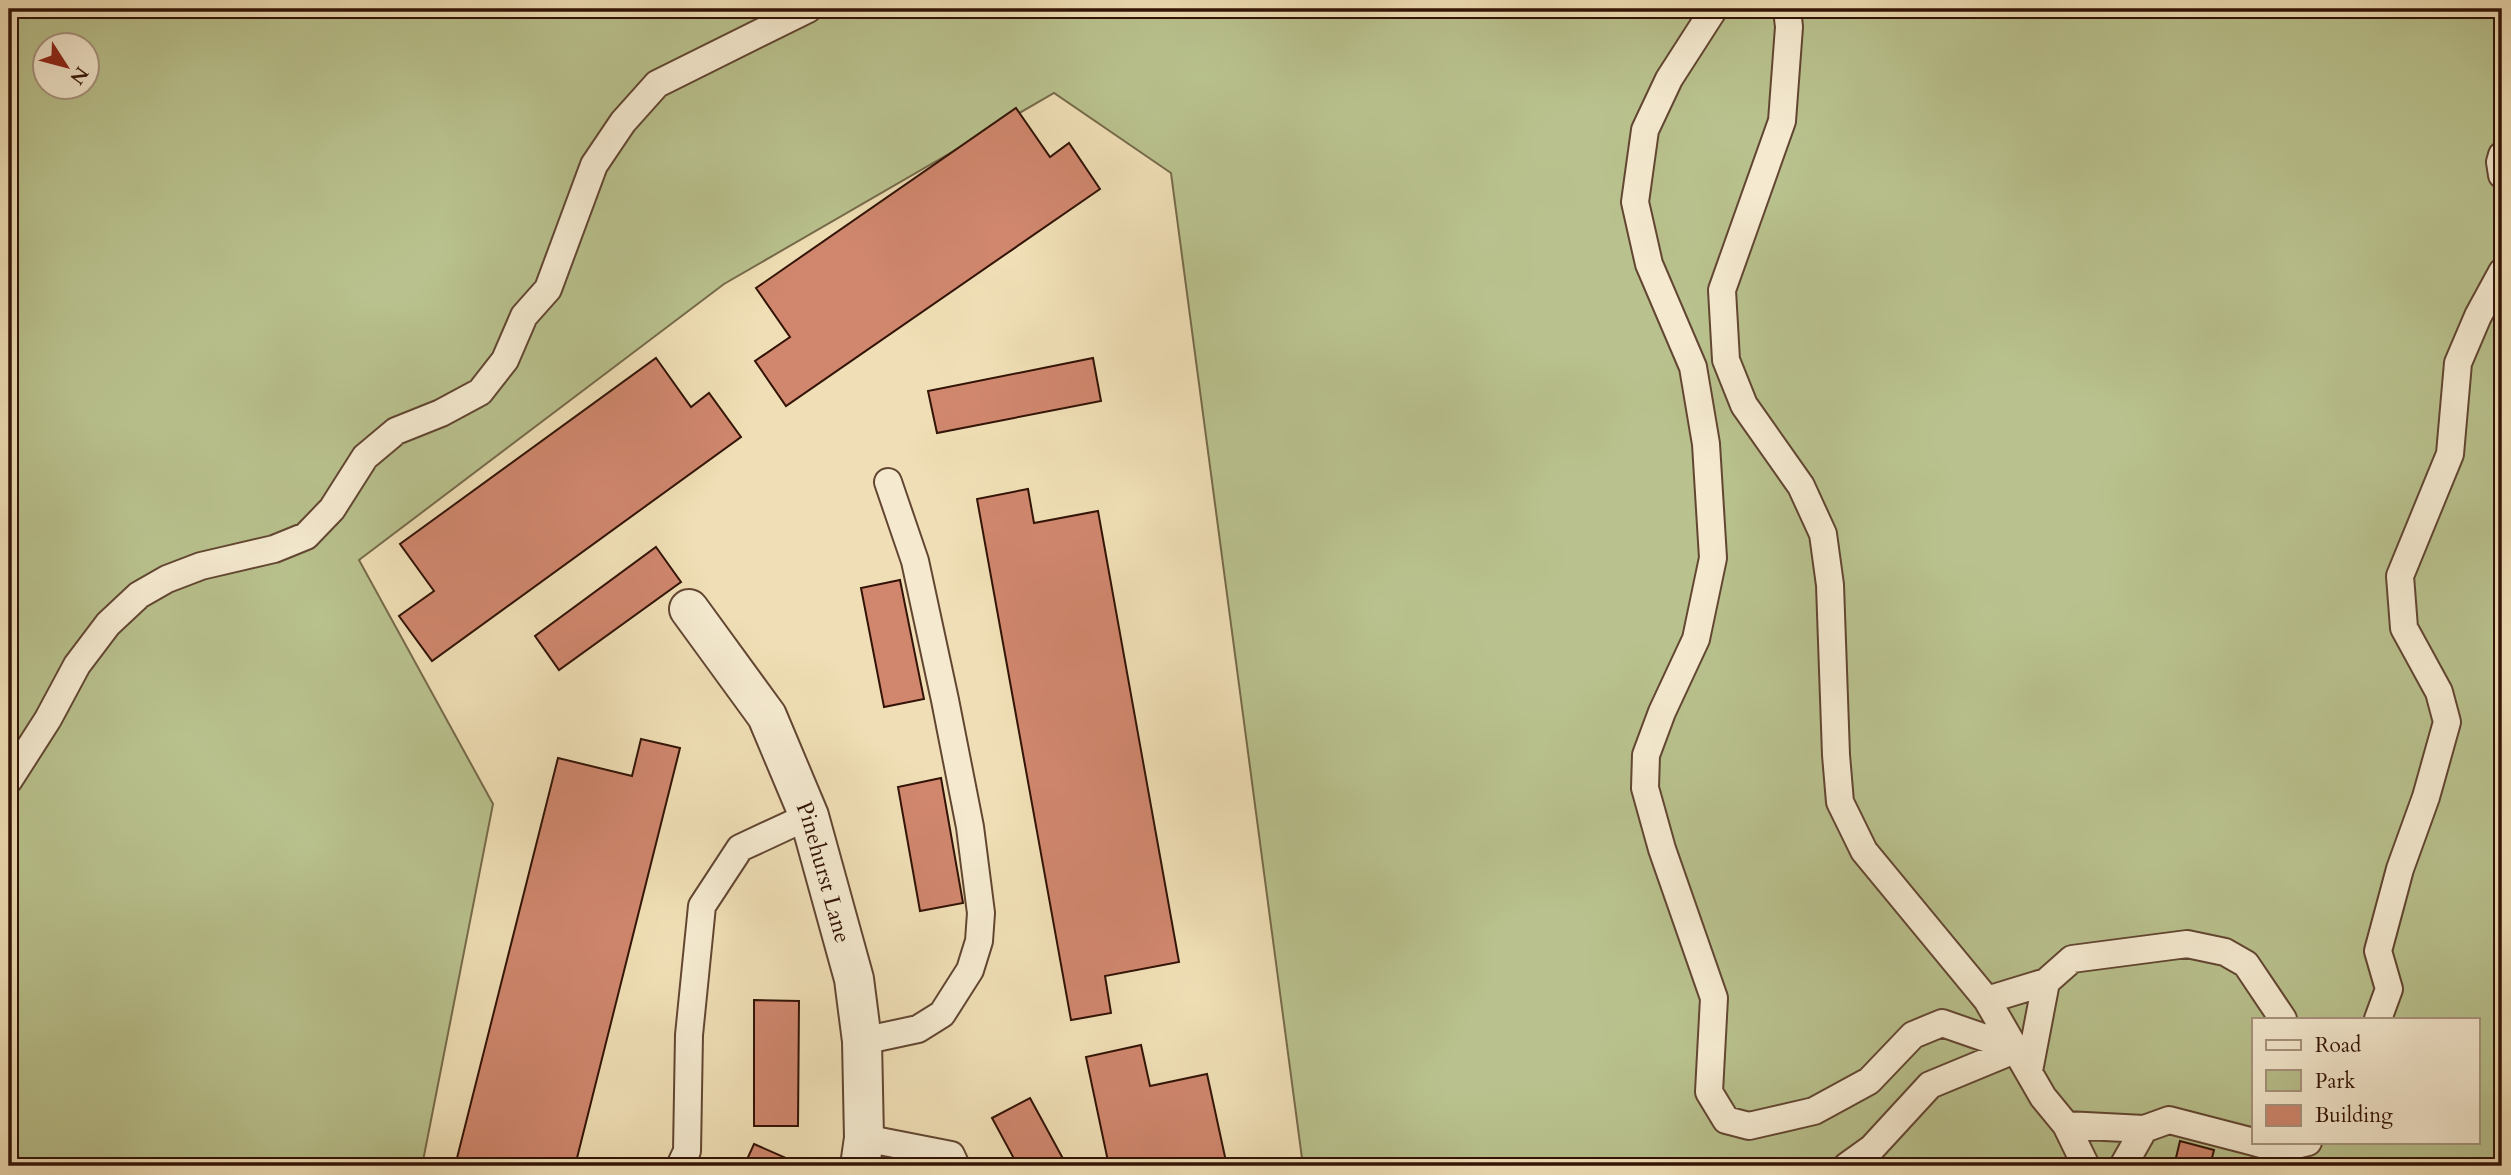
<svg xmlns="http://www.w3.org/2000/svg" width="2511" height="1175" viewBox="0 0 2511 1175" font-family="Cardo,serif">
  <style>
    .green { fill: #b9c28e; stroke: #766a4a; stroke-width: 2; fill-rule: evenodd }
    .building { fill: #d0876e; stroke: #321306; stroke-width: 2 }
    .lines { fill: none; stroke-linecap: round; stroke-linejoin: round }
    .service-casing { stroke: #624632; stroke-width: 30 }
    .minor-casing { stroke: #624632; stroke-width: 42 }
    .service { stroke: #f5ead0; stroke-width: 26 }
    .minor { stroke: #f5ead0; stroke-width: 38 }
    .labels { text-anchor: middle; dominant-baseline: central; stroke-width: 6; stroke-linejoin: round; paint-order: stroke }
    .street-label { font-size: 23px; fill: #321306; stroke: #f5ead0 }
  </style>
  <rect width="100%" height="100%" fill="#f0dfb6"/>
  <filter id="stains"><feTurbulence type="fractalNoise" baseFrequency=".00286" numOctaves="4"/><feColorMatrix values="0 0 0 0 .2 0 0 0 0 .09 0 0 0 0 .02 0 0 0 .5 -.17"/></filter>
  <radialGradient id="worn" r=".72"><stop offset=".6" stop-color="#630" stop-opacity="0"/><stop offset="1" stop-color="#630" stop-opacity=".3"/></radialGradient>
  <path class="green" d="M9,9H2502V1166H1303L1171,173L1054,93L724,284L359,560L493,804L422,1166H9ZM46,46H88V88H46ZM2254,1019H2478V1142H2254Z"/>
  <path class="building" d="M1016,108L1050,157L1069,143L1100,189L786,406L755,361L790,337L756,288Z
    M656,358L691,407L709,393L741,437L432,661L399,616L434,591L400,544Z
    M1093,358L1101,401L937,433L928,391Z
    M1028,489L1034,523L1098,511L1179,962L1105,976L1111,1013L1071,1020L977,499Z
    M656,547L681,582L559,670L535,636Z
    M900,580L924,699L884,707L861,588Z
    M641,739L680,748L575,1166H455L558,758L632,776Z
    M941,778L963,903L920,911L898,787Z
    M754,1000L799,1001L798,1126H754Z
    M1141,1045L1150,1086L1207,1074L1227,1166H1109L1086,1057Z
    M1030,1098L1067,1166H1018L992,1118Z
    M2180,1141L2214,1150L2210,1166H2174Z
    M754,1144L795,1162L793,1166H744Z"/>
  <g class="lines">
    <defs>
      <path id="service" d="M1714,9L1669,79L1645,130L1635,202L1649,264L1693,367L1706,444L1713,558L1696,639L1662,712L1646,755L1645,788L1662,849L1714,998L1709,1092L1726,1120L1749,1126L1814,1111L1869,1081L1913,1035L1942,1023L2017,1049
        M1787,9L1789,27L1782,121L1722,290L1726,360L1744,405L1801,486L1823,534L1830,585L1836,755L1840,802L1864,851L1987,1000L2043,1097L2066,1125L2086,1166
        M2502,155L2500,162L2502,175
        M9,780L48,719L77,665L108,624L139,595L167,579L201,566L274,549L306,536L332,509L365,457L396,431L441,413L480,392L505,360L524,316L548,289L594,165L623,122L657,84L808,9
        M1987,1000L2046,982L2072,959L2187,944L2225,952L2246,964L2283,1019
        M2378,1019L2389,989L2378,951L2400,869L2426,797L2447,722L2439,692L2404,628L2400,576L2450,454L2458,363L2478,316L2502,272
        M862,1041L918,1029L942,1014L970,970L979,941L981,913L970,827L945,700L915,561L888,482
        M2029,1071L2046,982
        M2066,1125L2144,1129L2169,1120L2254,1142
        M864,1138L951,1155L956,1166
        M2254,1142L2279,1149L2308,1142
        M680,1166L687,1151L689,1035L702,906L740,848L809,816
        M1847,1166L1872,1148L1930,1085L2017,1049
        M2123,1166L2144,1129"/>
      <g id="minor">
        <path id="s1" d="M689,609L767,716L809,816L854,979L862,1041L864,1138L860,1166"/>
      </g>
    </defs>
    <use href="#service" class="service-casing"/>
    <use href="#minor" class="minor-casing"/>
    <use href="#service" class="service"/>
    <use href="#minor" class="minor"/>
  </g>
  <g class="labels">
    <g class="street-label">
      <text stroke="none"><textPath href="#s1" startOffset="299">Pinehurst Lane</textPath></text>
    </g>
  </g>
  <rect width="2511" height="1175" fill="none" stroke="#f0dfb6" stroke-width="35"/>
  <rect x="10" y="10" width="2490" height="1154" fill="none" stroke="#321306" stroke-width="3.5"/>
  <rect x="18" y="18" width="2476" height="1140" fill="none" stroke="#321306" stroke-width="2"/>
  <rect x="2252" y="1018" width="228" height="126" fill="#f5ead0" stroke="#a7947f" stroke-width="2"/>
  <rect x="2266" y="1040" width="35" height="10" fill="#f5ead0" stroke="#a7947f" stroke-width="2"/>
  <text x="2315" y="1052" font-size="21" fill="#321306">Road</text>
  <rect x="2266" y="1070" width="35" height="21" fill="#b9c28e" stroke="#a7947f" stroke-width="2"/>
  <text x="2315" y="1088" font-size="21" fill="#321306">Park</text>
  <rect x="2266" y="1105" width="35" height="21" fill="#d0876e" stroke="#a7947f" stroke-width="2"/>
  <text x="2315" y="1122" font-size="21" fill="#321306">Building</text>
  <g transform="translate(66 66) rotate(126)"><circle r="33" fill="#f5ead0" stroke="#a7947f" stroke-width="2"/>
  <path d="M0-5L12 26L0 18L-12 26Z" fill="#8f2418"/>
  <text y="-10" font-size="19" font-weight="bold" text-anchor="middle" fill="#321306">N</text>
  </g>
  <rect width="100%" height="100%" filter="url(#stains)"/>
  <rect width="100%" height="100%" fill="url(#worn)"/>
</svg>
